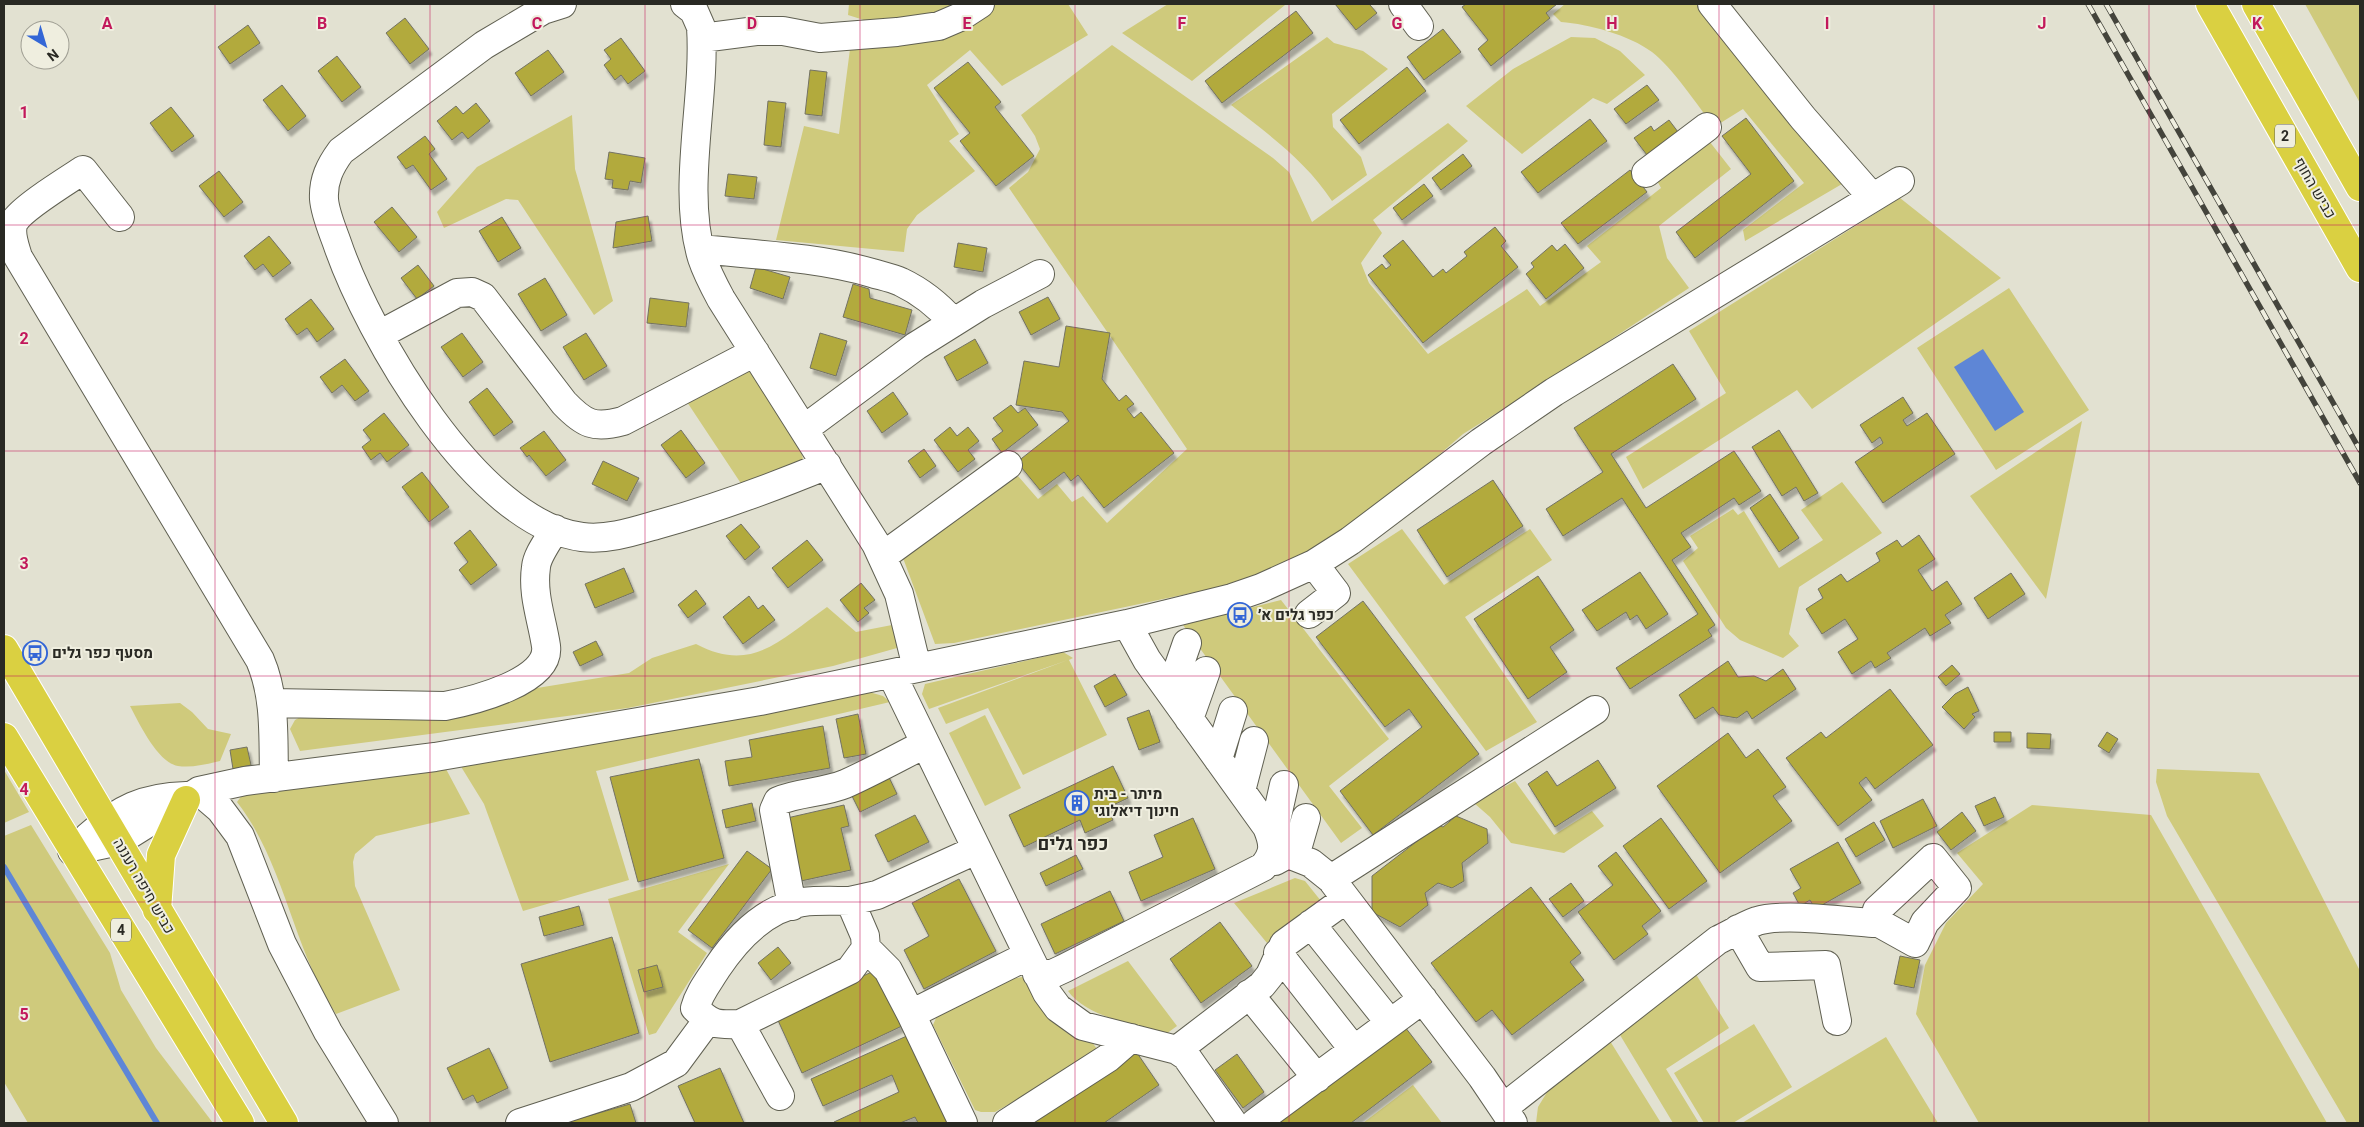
<svg xmlns="http://www.w3.org/2000/svg" width="2364" height="1127" viewBox="0 0 2364 1127" font-family="Roboto,Heebo,sans-serif">
  <style>
    .green { fill: #cfca7c }
    .water { fill: #5e86d6 }
    .lines { fill: none; stroke-linecap: round; stroke-linejoin: round }
    .stream { stroke: #5e86d6; stroke-width: 6 }
    .building { fill: #b2aa3c; stroke: #737264; filter: url(#shadow) }
    .minor-casing { stroke: #606052; stroke-width: 30 }
    .highway-casing { stroke: #fff; stroke-width: 30 }
    .minor { stroke: #fff; stroke-width: 28 }
    .highway { stroke: #dad041; stroke-width: 28 }
    .rail-casing { stroke: #44443c; stroke-width: 5.5 }
    .rail { stroke: #efeedf; stroke-width: 4; stroke-dasharray: 11; stroke-linecap: butt }
    .grid { fill: none; stroke: #c2185b; stroke-width: 1; stroke-opacity: 0.55 }
    .labels { text-anchor: middle; dominant-baseline: central; stroke-width: 4; stroke-linejoin: round; paint-order: stroke }
    .shield { fill: #efeedf; stroke: #64645b; stroke-width: 1 }
    .shield-label { font-size: 14px; font-weight: bold; fill: #292923 }
    .street-label { font-size: 15px; fill: #292923; stroke: #efeedf }
    .poi-label { font-size: 15px; font-weight: bold; fill: #292923; stroke: #efeedf; text-anchor: start }
    .quarter-label { font-size: 18px; font-weight: bold; fill: #292923; stroke: #efeedf }
    .grid-label { font-size: 16px; text-anchor: middle; font-weight: bold; fill: #c2185b; stroke: #efeedf; stroke-width: 4; stroke-linejoin: round; paint-order: stroke }
  </style>
  <defs>
    <filter id="shadow"><feDropShadow dx="3" dy="5.5" stdDeviation="1" flood-color="#0004"/></filter>
  </defs>
  <rect width="100%" height="100%" fill="#e2e1d1"/>
  <path class="green" d="M849,4H950L951,5L930,14L867,21L848,15Z
    M997,4H1068L1088,35L1002,86L970,50L927,85L959,134L949,141L975,171L917,215L907,229L904,252L776,240L804,126L839,134L850,49L934,41Z
    M1168,4H1285V5L1192,81L1122,33Z
    M1565,4H1704L1839,173L1842,184L1745,241L1743,230L1804,183L1743,109L1714,127C1699,107 1671,66 1652,52C1629,35 1589,24 1561,22L1553,14Z
    M2305,4H2360V103Z
    M1327,37L1334,43L1363,51L1388,69L1332,114L1333,127L1361,157L1367,175L1332,201C1306,161 1268,134 1231,105Z
    M1571,37L1595,38L1620,51L1645,75L1607,104L1593,98L1522,154L1466,106L1513,69Z
    M1112,45L1273,158L1289,172L1312,222L1448,123L1468,141L1373,220L1382,233L1361,263L1369,283L1428,354L1527,289L1540,306L1601,262L1587,246L1661,188L1654,175L1706,137L1731,169L1659,226L1667,258L1689,288L1551,379L1463,434L1347,535L1304,558L1239,583L954,643L935,644L903,558L1018,476L1038,499L1057,484L1072,502L1083,496L1107,523L1187,449L1009,188L1028,172L1040,149L1035,136L1021,115Z
    M572,115L575,169L613,301L594,315L518,200L506,199L444,228L437,212L477,167Z
    M1900,198L2001,278L1812,409L1797,390L1643,489L1626,457L1726,393L1689,331Z
    M2009,288L2089,410L1996,470L1917,348Z
    M748,368L800,448L803,459L742,485L687,402Z
    M2082,421L2046,599L1970,496Z
    M1842,482L1882,533L1799,587L1789,634L1799,646L1783,658L1740,640L1726,628L1683,561L1698,548L1690,536L1733,509L1738,515L1744,511L1779,568L1823,540L1801,510Z
    M1402,529L1444,585L1530,529L1552,560L1465,617L1537,722L1486,751L1348,564Z
    M1281,600L1389,739L1329,786L1362,828L1341,843L1183,625Z
    M827,607L856,632L892,625L900,635L897,648L833,666L628,708L300,751L290,729L295,720L306,714L531,689L629,673L652,658L696,644C753,674 781,639 827,607Z
    M1063,652L1073,658L1069,660L1107,735L1023,775L988,708L946,724L938,708L1068,660L929,709L922,694L925,684Z
    M869,692L883,696L890,702L596,771L629,880L523,911L484,804L460,765Z
    M180,703L192,712L208,729L231,734L220,761C207,764 192,768 178,766C158,763 139,723 130,706Z
    M985,715L1021,788L985,806L949,733Z
    M446,769L470,814L376,836L355,854L353,862L355,886L400,990L336,1014C293,950 285,864 237,802L243,794Z
    M2157,769L2259,773L2360,971V1123H2347L2167,816L2156,782Z
    M4,770L29,812L4,823Z
    M1515,781L1554,835L1592,811L1604,826L1564,853L1511,843L1490,817L1474,803Z
    M2032,805L2151,815L2327,1123H1979L1916,1014L1925,965L1946,923L1983,884L1957,853Z
    M31,825L110,953L121,990L156,1048L213,1123H28L4,1082V836Z
    M729,864L678,932L707,953L656,1033L649,1035L608,899Z
    M1295,878L1305,881L1321,901L1267,943L1234,903Z
    M1128,961L1177,1026L1166,1034C1137,1025 1086,1017 1068,991Z
    M1694,971L1729,1028L1666,1069L1699,1123H1673L1617,1030Z
    M1022,977L1031,982L1051,1019L1067,1033L1092,1042L1097,1049L1094,1056L995,1112H981L975,1110L933,1025L936,1018L943,1012L1007,980Z
    M1754,1024L1792,1087L1733,1123H1704L1674,1073Z
    M1886,1037L1938,1123H1742Z
    M1610,1041L1661,1123H1536L1538,1107L1552,1084Z
    M1413,1085L1442,1123H1363Z"/>
  <path class="water" d="M1983,349L2024,412L1995,431L1954,367Z"/>
  <g class="lines">
    <path class="stream" d="M4,867L157,1123"/>
  </g>
  <path class="building" d="M1335,4H1372L1370,5L1377,13L1356,30Z
    M1466,4H1557L1546,13L1550,18L1491,66L1478,49L1488,40L1462,7Z
    M1296,11L1313,33L1222,103L1205,81Z
    M405,18L429,49L410,64L386,33Z
    M248,25L260,43L230,64L218,47Z
    M1443,29L1461,52L1424,80L1407,57Z
    M621,38L645,71L628,84L621,75L615,80L604,65L611,59L604,50Z
    M548,50L564,72L531,96L515,73Z
    M337,56L361,87L342,102L318,71Z
    M968,62L1001,102L995,107L1034,156L996,186L960,141L970,133L934,88Z
    M1407,67L1426,91L1359,144L1340,120Z
    M810,70L827,72L822,116L805,114Z
    M282,85L306,116L288,131L263,100Z
    M1647,85L1659,100L1626,124L1614,109Z
    M768,101L786,103L781,147L764,145Z
    M476,103L490,121L468,139L462,132L452,140L437,121L456,106L463,114Z
    M171,107L194,136L172,152L150,123Z
    M1746,118L1794,181L1695,258L1676,232L1751,174L1722,136Z
    M1590,119L1607,141L1538,193L1521,172Z
    M1669,120L1681,136L1650,159L1634,138L1651,126L1654,131Z
    M425,136L435,149L429,154L447,179L431,190L413,165L406,169L397,157Z
    M609,152L645,158L641,183L630,181L628,190L612,188L613,180L605,179Z
    M1463,154L1472,166L1441,190L1432,178Z
    M1630,170L1647,192L1578,244L1561,223Z
    M219,171L243,202L224,217L199,186Z
    M728,174L757,177L754,199L725,196Z
    M1424,184L1433,196L1402,220L1393,208Z
    M392,207L417,237L399,252L374,222Z
    M648,216L652,241L613,248L616,222Z
    M502,217L521,248L498,262L479,231Z
    M1495,227L1506,241L1501,246L1518,267L1423,343L1368,275L1382,264L1386,269L1391,265L1383,256L1403,240L1433,277L1443,269L1446,273L1467,256L1464,252Z
    M269,236L291,263L273,277L263,264L255,270L244,256Z
    M958,243L987,248L983,272L954,267Z
    M1565,244L1584,268L1546,299L1526,274L1534,267L1531,263L1552,245L1557,251Z
    M418,265L434,286L417,299L401,278Z
    M756,267L790,277L783,299L750,288Z
    M545,278L567,315L541,331L518,294Z
    M853,284L869,289L870,298L912,310L905,335L843,317Z
    M1048,297L1060,319L1031,335L1019,312Z
    M650,298L689,303L686,327L647,323Z
    M311,299L334,329L317,342L307,328L297,335L285,319Z
    M1066,326L1110,333L1102,379L1119,401L1126,395L1134,404L1127,409L1134,418L1141,412L1174,453L1104,508L1078,475L1071,481L1064,472L1040,490L1017,462L1069,421L1062,412L1016,405L1024,361L1059,367Z
    M462,333L483,362L463,377L441,347Z
    M586,333L607,366L584,380L563,347Z
    M820,333L847,341L836,376L810,368Z
    M975,339L988,363L957,381L944,357Z
    M345,359L369,391L355,401L342,385L332,393L320,377Z
    M1673,364L1696,399L1611,454L1646,508L1734,451L1761,491L1739,505L1734,498L1681,533L1691,547L1672,560L1715,625L1708,630L1712,636L1630,689L1616,668L1698,614L1622,498L1563,536L1546,509L1603,472L1574,428Z
    M487,388L513,422L494,436L469,402Z
    M893,392L908,414L882,433L867,411Z
    M1903,397L1913,413L1903,420L1907,426L1927,413L1955,454L1883,503L1855,462L1883,443L1880,437L1872,443L1860,425Z
    M1011,405L1018,413L1025,408L1038,425L1002,453L992,439L1003,431L993,418Z
    M384,413L409,445L387,462L380,453L371,460L362,447L371,440L363,430Z
    M950,427L957,436L968,427L979,441L968,450L975,459L958,472L934,440Z
    M681,430L705,463L686,478L661,445Z
    M1779,430L1818,493L1804,501L1796,487L1782,496L1752,447Z
    M544,431L566,460L546,476L529,455L527,457L520,448Z
    M924,449L936,466L920,478L908,461Z
    M603,461L639,478L627,501L592,484Z
    M422,472L449,507L429,522L402,487Z
    M1493,480L1523,526L1447,577L1417,530Z
    M1770,494L1799,538L1779,552L1750,508Z
    M741,524L760,547L745,560L726,536Z
    M470,530L497,565L471,585L459,570L468,562L454,543Z
    M1919,535L1935,559L1918,570L1932,591L1947,581L1962,604L1945,615L1951,623L1930,636L1925,628L1887,653L1891,658L1875,668L1871,661L1852,674L1838,652L1858,639L1845,619L1822,634L1806,609L1823,598L1818,589L1841,574L1847,582L1880,561L1876,553L1897,540L1902,547Z
    M807,540L823,560L788,588L772,568Z
    M624,568L634,592L595,608L585,584Z
    M1640,572L1668,614L1646,629L1637,615L1630,620L1626,612L1597,631L1582,610Z
    M2011,573L2025,594L1988,619L1974,598Z
    M1538,576L1574,630L1550,647L1567,672L1528,699L1474,619Z
    M861,583L875,600L864,608L869,613L858,622L840,600Z
    M696,590L706,604L688,618L678,605Z
    M749,596L758,609L763,605L775,620L743,644L723,617Z
    M1363,601L1479,754L1373,835L1340,791L1422,727L1409,709L1385,727L1316,637Z
    M596,641L603,655L580,666L573,652Z
    M1728,661L1738,677L1754,676L1766,681L1783,669L1796,689L1752,719L1747,711L1737,718L1719,715L1713,707L1695,719L1679,695Z
    M1952,665L1960,674L1946,686L1938,677Z
    M1115,674L1127,695L1105,707L1094,686Z
    M1968,687L1979,711L1972,714L1975,717L1964,729L1942,707L1955,694Z
    M1890,689L1933,745L1875,789L1866,777L1859,783L1872,800L1838,826L1786,758L1821,732L1826,738Z
    M1149,710L1160,742L1139,750L1127,718Z
    M858,714L866,754L844,758L836,719Z
    M823,726L830,768L729,786L725,761L752,757L749,740Z
    M1994,732H2011V742H1994Z
    M2107,732L2118,739L2109,753L2098,746Z
    M1728,733L1746,758L1758,749L1786,787L1773,796L1792,821L1720,873L1657,786Z
    M2027,733L2051,734L2050,749L2027,748Z
    M247,747L251,765L233,769L230,750Z
    M699,759L724,858L638,882L610,777Z
    M1598,760L1616,788L1555,827L1528,784L1547,771L1557,786Z
    M1113,766L1128,798L1107,808L1113,820L1085,833L1080,820L1024,847L1009,815Z
    M886,771L897,794L860,812L849,790Z
    M1995,797L2004,817L1984,826L1975,806Z
    M1923,799L1937,826L1893,848L1880,821Z
    M752,803L756,821L726,828L722,810Z
    M844,805L849,826L841,828L851,870L801,881L787,818Z
    M1962,812L1976,831L1951,850L1937,832Z
    M915,815L929,842L888,862L875,835Z
    M1456,816L1487,829L1488,843L1462,863L1464,881L1452,888L1438,883L1425,893L1428,905L1400,927L1372,912V876L1438,825L1443,827Z
    M1193,818L1215,869L1141,901L1129,872L1163,857L1154,835Z
    M1661,818L1707,881L1669,909L1623,846Z
    M1874,822L1885,840L1856,857L1845,839Z
    M1838,842L1861,883L1815,909L1810,900L1800,906L1793,893L1801,888L1790,869Z
    M747,851L772,869L712,948L688,930Z
    M1616,852L1661,911L1642,926L1648,934L1614,960L1578,912L1613,885L1598,866Z
    M1076,855L1083,869L1046,886L1040,873Z
    M959,879L996,951L924,989L904,950L929,936L912,903Z
    M1571,883L1584,901L1563,917L1549,899Z
    M1531,887L1581,953L1570,962L1584,980L1512,1035L1492,1010L1476,1022L1431,963Z
    M1110,891L1124,921L1055,954L1041,924Z
    M579,906L584,925L544,936L539,917Z
    M1220,922L1252,966L1201,1003L1170,959Z
    M612,937L639,1033L550,1062L521,964Z
    M778,947L791,963L771,980L758,963Z
    M1900,956L1920,960L1914,988L1894,984Z
    M657,965L663,987L644,992L638,970Z
    M876,970L902,1026L802,1073L776,1016Z
    M1405,1027L1432,1062L1351,1123H1277Z
    M909,1035L948,1123H918L915,1117L900,1123H835L834,1122L899,1092L892,1075L823,1106L811,1079Z
    M489,1048L508,1088L477,1103L473,1095L463,1100L447,1068Z
    M1135,1050L1159,1085L1104,1123H1029Z
    M1237,1054L1264,1092L1243,1108L1215,1070Z
    M720,1068L744,1123H695L678,1086Z
    M630,1104L636,1123H564Z"/>
  <g class="lines">
    <defs>
      <path id="minor" d="M562,4L543,10L484,45L341,151C330,166 323,180 324,199C325,213 332,229 337,243C368,334 477,524 582,537C608,540 632,532 656,525C715,509 771,488 827,465
        M685,4L694,11L701,27C706,99 681,189 702,258C707,273 714,286 721,299L876,544L899,594L917,668
        M1403,4L1419,26
        M1712,4L1803,118L1872,197
        M702,38L756,31H783L820,38L897,32L939,26L960,17L980,4
        M1646,173L1707,127
        M120,217L83,170C68,180 22,208 14,222C9,233 15,246 18,257L260,660C276,697 273,738 274,778
        M700,249C757,255 817,257 872,273C882,276 892,278 901,282C922,292 938,305 953,322
        M379,335L457,293L472,292L483,297L564,403C584,424 594,429 623,421L755,352
        M804,429L916,346L983,304L1040,274
        M883,556L1008,465
        M1309,614L1336,593L1314,564
        M892,675L1047,993L1058,1008L1083,1026L1177,1050L1186,1056L1233,1123
        M1170,692L1187,643
        M272,703L445,706C471,701 551,682 546,646C542,619 532,595 536,567C537,555 549,540 555,529
        M1189,719L1206,671
        M1218,759L1233,711
        M199,791L220,809L240,836L282,944L328,1032L384,1123
        M1241,791L1254,741
        M88,837C119,809 144,797 186,796
        M1272,839L1284,785
        M1273,848L1311,863L1331,879L1482,1077L1513,1123
        M72,851L119,841L199,791L245,781L435,757L760,701L1127,624L1232,598L1261,588L1314,564L1350,541L1481,442L1554,392L1900,181
        M1275,861L1297,849L1306,818
        M1331,879L1595,710
        M850,901L865,936L866,948L850,970L740,1024C717,1025 711,1025 695,1008C699,993 709,981 717,968C737,938 766,908 803,902C819,900 834,901 850,901Z
        M850,901L877,895L976,850
        M792,906L774,810L778,801C799,792 823,793 845,784C872,772 899,757 925,744
        M1311,924L1390,1023
        M1738,929L1760,967L1826,965L1837,1021
        M866,948L888,970L911,1014L963,1123
        M1278,953L1354,1050
        M1037,974H1052L1065,968L1263,867C1275,853 1274,844 1267,827L1147,660L1127,624
        M1249,994L1317,1078
        M911,1014L1027,956
        M740,1024L780,1096
        M1177,1050L1262,985L1270,975L1284,944L1346,899
        M1503,1108L1718,940C1731,934 1743,926 1757,921C1782,913 1844,921 1873,923H1879L1915,943L1925,922L1957,888L1933,858L1877,910L1873,923
        M520,1123L631,1087L676,1063L707,1021
        M1007,1123L1108,1058L1131,1038
        M1255,1123L1423,999"/>
      <path id="highway" d="M2210,4L2360,268
        M2256,4L2360,187
        M4,649L284,1123
        M4,737L240,1123
        M157,910L161,855L186,800"/>
    </defs>
    <use href="#minor" class="minor-casing"/>
    <use href="#highway" class="highway-casing"/>
    <use href="#minor" class="minor"/>
    <use href="#highway" class="highway"/>
    <defs>
      <path id="rail" d="M2088,4L2360,483
        M2106,4L2360,450"/>
    </defs>
    <use href="#rail" class="rail-casing"/>
    <use href="#rail" class="rail"/>
  </g>
  <path class="grid" d="M215,4V1123M430,4V1123M645,4V1123M860,4V1123M1075,4V1123M1289,4V1123M1504,4V1123M1719,4V1123M1934,4V1123M2149,4V1123M4,225H2360M4,451H2360M4,676H2360M4,902H2360"/>
  <defs>
    <symbol id="bus-ring" viewBox="-11 -11 22 22"><circle r="9.5" fill="#efeedf" stroke="#3366d6" stroke-width="1.5"/><path d="M-5-6H5V4H4V6H2V4H-2V6H-4V4H-5ZM-3.5-4V0h7V-4ZM-3.5 1.2v1.5H-2V1.2ZM2 1.2v1.5H3.5V1.2Z" fill="#3366d6"/></symbol>
    <symbol id="building-ring" viewBox="-11 -11 22 22"><circle r="9.5" fill="#efeedf" stroke="#3366d6" stroke-width="1.5"/><path d="M-4-6H4V6H1V3H-1V6H-4ZM-2.5-4.3h1.7v1.8h-1.7ZM.8-4.3h1.7v1.8H.8ZM-2.5-1h1.7V.8h-1.7ZM.8-1h1.7V.8H.8Z" fill="#3366d6"/></symbol>
  </defs>
  <g fill-rule="evenodd">
    <use href="#bus-ring" x="1226" y="601" width="28" height="28"/>
    <use href="#bus-ring" x="21" y="639" width="28" height="28"/>
    <use href="#building-ring" x="1063" y="789" width="28" height="28"/>
  </g>
  <g class="labels">
    <g class="shield">
      <rect x="2275" y="124.5" width="20" height="23" rx="4"/>
      <rect x="111" y="918.5" width="20" height="23" rx="4"/>
    </g>
    <g class="shield-label">
      <text x="2285" y="136">2</text>
      <text x="121" y="930">4</text>
    </g>
    <g class="street-label">
      <text transform="translate(2315 188) rotate(60)">כביש החוף</text>
      <text transform="translate(144 886) rotate(60)">כביש חיפה רעננה</text>
    </g>
    <g class="poi-label">
      <text x="1258" y="615">כפר גלים א׳</text>
      <text x="52" y="653">מסעף כפר גלים</text>
      <text x="1094" y="794">מיתר - בית<tspan x="1094" dy="17">חינוך דיאלוגי</tspan></text>
    </g>
    <g class="quarter-label">
      <text x="1073" y="843">כפר גלים</text>
    </g>
  </g>
  <g class="grid-label">
    <text x="107" y="29">A</text>
    <text x="322" y="29">B</text>
    <text x="537" y="29">C</text>
    <text x="752" y="29">D</text>
    <text x="967" y="29">E</text>
    <text x="1182" y="29">F</text>
    <text x="1397" y="29">G</text>
    <text x="1612" y="29">H</text>
    <text x="1827" y="29">I</text>
    <text x="2042" y="29">J</text>
    <text x="2257" y="29">K</text>
    <text x="24" y="118">1</text>
    <text x="24" y="344">2</text>
    <text x="24" y="569">3</text>
    <text x="24" y="795">4</text>
    <text x="24" y="1020">5</text>
  </g>
  <rect width="2364" height="1127" fill="none" stroke="#292923" stroke-width="10"/>
  <g transform="translate(45 45) rotate(142)"><circle r="24" fill="#efeedf" stroke="#a09f94"/>
  <path d="M0-4L9 19L0 12L-9 19Z" fill="#3366d6"/>
  <text y="-8" font-size="14" font-weight="bold" text-anchor="middle" fill="#292923">N</text>
  </g>
</svg>
